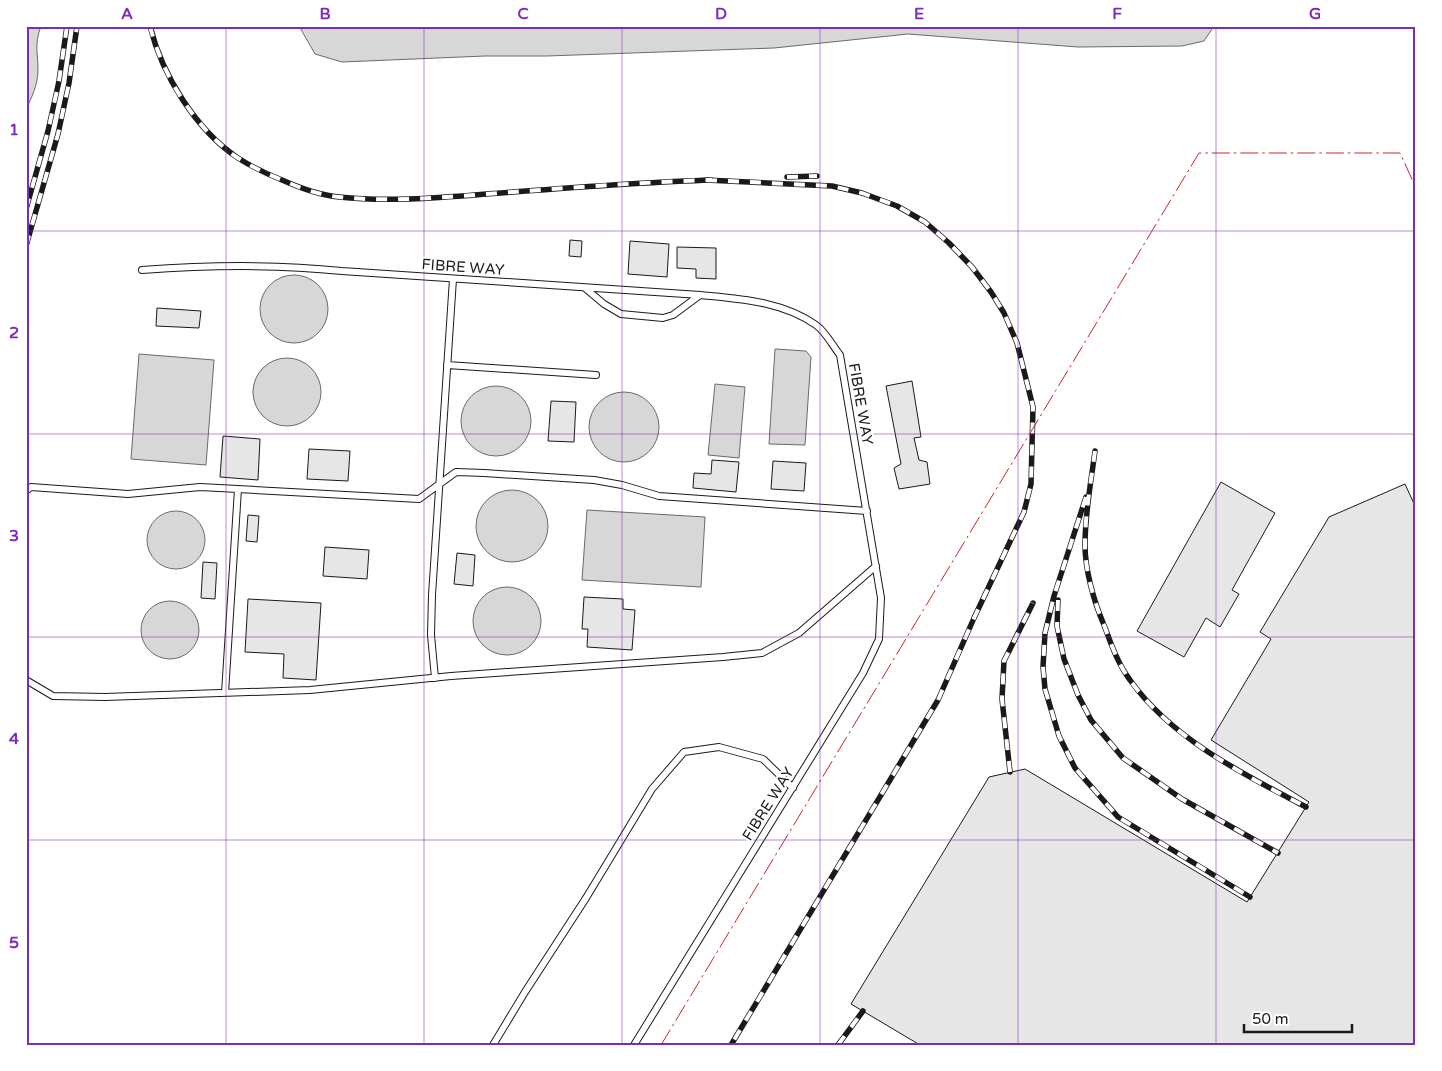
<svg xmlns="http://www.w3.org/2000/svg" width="1442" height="1071" viewBox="0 0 1442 1071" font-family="'Varela Round',sans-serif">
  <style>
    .water { fill: #d7d7d7; stroke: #6a6a6a }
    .building { fill: #e6e6e6; stroke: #1a1a1a }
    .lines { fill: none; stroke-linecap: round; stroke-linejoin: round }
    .lane-casing { stroke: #1a1a1a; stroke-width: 8 }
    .lane { stroke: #fff; stroke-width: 6 }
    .rail-casing { stroke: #1a1a1a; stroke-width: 5.5 }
    .rail { stroke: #fff; stroke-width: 4; stroke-dasharray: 11; stroke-linecap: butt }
    .power { stroke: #c62828; stroke-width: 1; stroke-dasharray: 18 4 2.5 4; stroke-linecap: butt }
    .grid { fill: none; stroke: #7b2cbf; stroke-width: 1; stroke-opacity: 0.55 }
    .labels { text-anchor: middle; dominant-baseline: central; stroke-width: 4; stroke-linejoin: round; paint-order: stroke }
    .street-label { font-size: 15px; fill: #1a1a1a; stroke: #fff }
    .neatline { fill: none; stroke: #7b2cbf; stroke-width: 2 }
    .grid-label { font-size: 16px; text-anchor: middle; font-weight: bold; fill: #7b2cbf }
  </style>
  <rect width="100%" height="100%" fill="#fff"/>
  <path class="water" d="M26,26H41C34,45 38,52 38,70C38,84 32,97 26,109Z
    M299,26H1214L1204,41L1182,46L1078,47L908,34L774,48L547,56H485L342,62L315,54Z
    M260 309a34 34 0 1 1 68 0a34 34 0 1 1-68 0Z
    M775,349L806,351L811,357L805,445L769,444Z
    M139,354L214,360L206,465L131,459Z
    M253 392a34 34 0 1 1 68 0a34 34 0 1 1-68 0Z
    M715,384L745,387L739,458L708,455Z
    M461 421a35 35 0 1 1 70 0a35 35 0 1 1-70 0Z
    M589 427a35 35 0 1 1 70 0a35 35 0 1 1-70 0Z
    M476 526a36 36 0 1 1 72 0a36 36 0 1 1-72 0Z
    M587,510L705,517L701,587L582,580Z
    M147 540a29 29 0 1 1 58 0a29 29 0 1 1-58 0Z
    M473 621a34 34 0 1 1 68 0a34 34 0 1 1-68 0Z
    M141 630a29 29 0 1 1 58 0a29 29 0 1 1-58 0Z"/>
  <path class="building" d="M570,240L582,241L581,257L569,256Z
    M630,241L669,244L667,277L628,274Z
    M677,247L716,248V279L696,278V269L677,268Z
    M157,308L201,311L199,328L156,326Z
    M912,381L921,437L914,438L919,460L927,462L930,484L899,489L894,468L901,464L886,386Z
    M551,401L576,402L574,442L548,441Z
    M223,436L260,439L258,480L220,477Z
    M309,449L350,451L348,481L307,479Z
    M712,460L739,462L736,492L693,488L694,473L711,474Z
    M773,461L806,463L804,491L771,489Z
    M1221,482L1275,513L1232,590L1239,594L1220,627L1206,618L1184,657L1137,631Z
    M1405,484L1416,508V1045H920L851,1004L989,777L1025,769L1247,902L1309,802L1211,740L1271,639L1260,632L1329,517Z
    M248,515L259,516L257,542L246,541Z
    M325,547L369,550L367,579L323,576Z
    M457,553L475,555L473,586L454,584Z
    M203,562L217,563L215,599L201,598Z
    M584,597L623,599V609L635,610L632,650L587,647L588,629H582Z
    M248,599L321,603L316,680L283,678L284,654L245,652Z"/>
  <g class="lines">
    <defs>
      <path id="lane" d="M142,270C209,265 275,264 342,271L700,295C740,299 782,301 816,325C825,331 833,346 840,355L881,598L879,639L863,673L634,1045
        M585,288L604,304L621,314L663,318L673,315L700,295
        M447,365L596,375
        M26,491L31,487L128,494L200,487L238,489L419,499L456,472L484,473L594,480L622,485L659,496L867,511
        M435,678L431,635L432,595L453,279
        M26,680L53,696L105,697L310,690L451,676L723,657L762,653L799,633L876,566
        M225,693L238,489
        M493,1045L525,992L586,898L652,789L684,752L719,747L763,759L793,788"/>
    </defs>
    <use href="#lane" class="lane-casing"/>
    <use href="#lane" class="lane"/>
    <defs>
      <path id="rail" d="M150,26C162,75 196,130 238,158C252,167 267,174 282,180C300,188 319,195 339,197C397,203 455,196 513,192C579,187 646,182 712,180
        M787,177L817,176
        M706,180L832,186L862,193L897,206L925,222L949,243L972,267L991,292L1004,313L1017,343L1033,407L1031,484L1024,512L974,618L938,700L731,1045
        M26,209L48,131L59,81L67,26
        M26,246L58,134L69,83L77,26
        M1095,451C1091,482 1085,513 1085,545C1085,570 1094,602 1104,625C1111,644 1118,664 1130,680C1172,739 1243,774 1306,807
        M1086,497L1054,596L1045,633L1043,667L1045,689L1059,736L1075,768L1118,817L1250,897
        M1058,600L1057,626L1064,659L1078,695L1091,720L1123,758L1182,799L1278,853
        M1010,772L1002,699L1004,661L1033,603
        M838,1045L863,1011"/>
    </defs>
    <use href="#rail" class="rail-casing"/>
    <use href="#rail" class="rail"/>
    <path class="power" d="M661,1045L1199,153H1400L1416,188"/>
  </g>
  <path class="grid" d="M226,26V1045M424,26V1045M622,26V1045M820,26V1045M1018,26V1045M1216,26V1045M26,231H1416M26,434H1416M26,637H1416M26,840H1416"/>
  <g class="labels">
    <g class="street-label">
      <text transform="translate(463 267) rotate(4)">FIBRE WAY</text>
      <text transform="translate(861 404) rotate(80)">FIBRE WAY</text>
      <text transform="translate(768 804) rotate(-58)">FIBRE WAY</text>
    </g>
  </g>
  <rect width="1442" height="1071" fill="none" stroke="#ffffff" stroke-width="55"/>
  <path d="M1244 1024v8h108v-8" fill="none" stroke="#1a1a1a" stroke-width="2.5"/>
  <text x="1252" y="1024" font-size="15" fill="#1a1a1a" stroke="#ffffff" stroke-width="4" paint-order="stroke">50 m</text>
  <rect x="28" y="28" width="1386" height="1016" class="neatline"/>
  <g class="grid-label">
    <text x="127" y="19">A</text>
    <text x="325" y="19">B</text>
    <text x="523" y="19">C</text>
    <text x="721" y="19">D</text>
    <text x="919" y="19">E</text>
    <text x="1117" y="19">F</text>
    <text x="1315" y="19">G</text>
    <text x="14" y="135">1</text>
    <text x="14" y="338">2</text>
    <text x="14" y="541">3</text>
    <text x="14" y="744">4</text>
    <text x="14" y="948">5</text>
  </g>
</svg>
